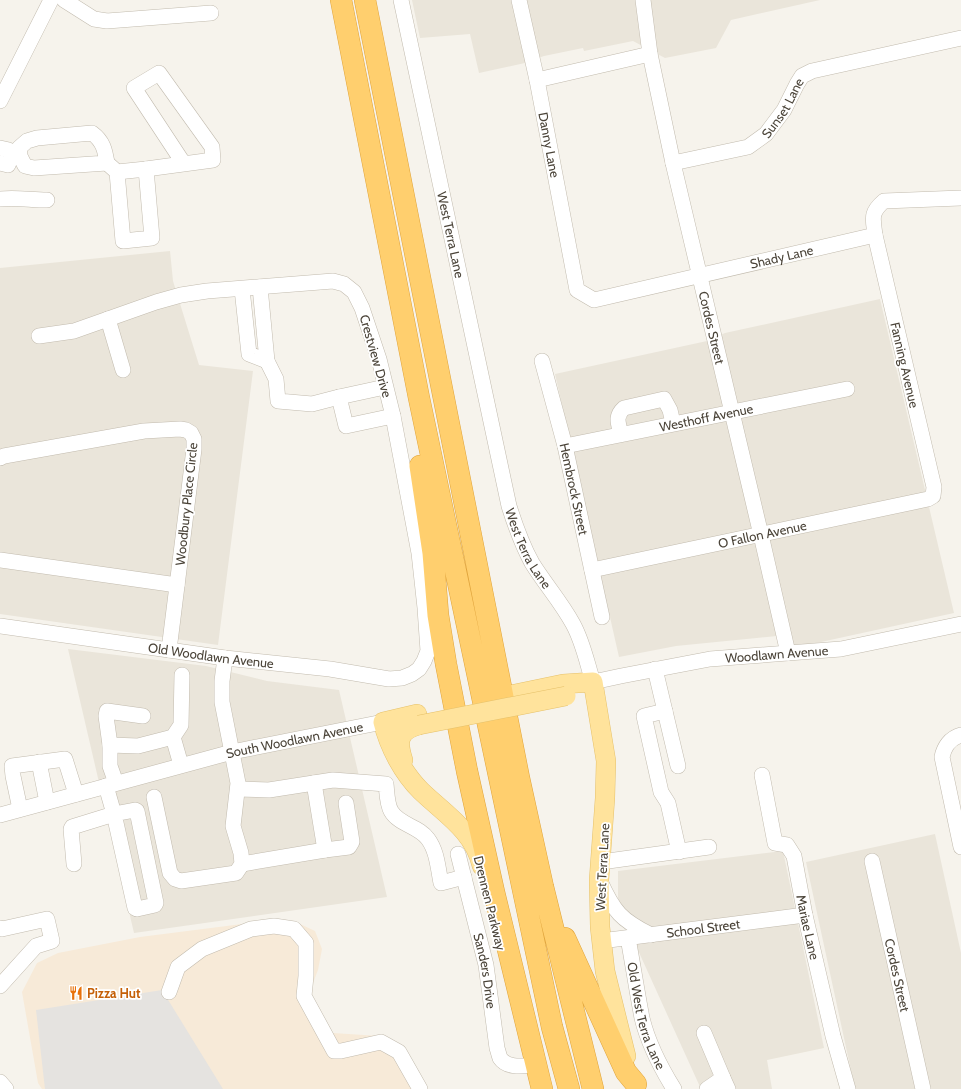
<svg xmlns="http://www.w3.org/2000/svg" width="961" height="1089" viewBox="0 0 961 1089" font-family="Cabin,sans-serif">
  <style>
    .residential { fill: #eae5da }
    .commercial { fill: #f7ead8 }
    .parking { fill: #e5e3e0 }
    .lines { fill: none; stroke-linecap: round; stroke-linejoin: round }
    .minor-casing { stroke: #c2bbae; stroke-width: 16 }
    .major-casing { stroke: #e6c16a; stroke-width: 20 }
    .highway-casing { stroke: #e0a43c; stroke-width: 22 }
    .minor { stroke: #fff; stroke-width: 15 }
    .major { stroke: #ffe39c; stroke-width: 19 }
    .highway { stroke: #ffcf6e; stroke-width: 21 }
    .major-bridge-casing { stroke: #e6c16a; stroke-width: 20; stroke-linecap: butt }
    .major-bridge { stroke: #ffe39c; stroke-width: 19 }
    .labels { text-anchor: middle; dominant-baseline: central; stroke-width: 3.5; stroke-linejoin: round; paint-order: stroke }
    .street-label { font-size: 13px; fill: #4b4439; stroke: #fff }
    .food-label { font-size: 13px; font-weight: bold; fill: #c56008; stroke: #fff; text-anchor: start }
  </style>
  <rect width="100%" height="100%" fill="#f6f3ec"/>
  <path class="residential" d="M412,0H820L731,20L716,48L665,58L633,41L584,51L583,48L544,56L525,63L479,73L470,34L420,38Z
    M170,251L173,281L199,365L253,371L218,645L0,614V268Z
    M880,299L954,613L798,647L777,636L676,646L619,657L555,374L707,341L725,333Z
    M68,649L206,666L267,681L339,690L387,897L134,933Z
    M935,834L961,953V1089H855L806,862Z
    M783,851L824,1048L767,1060L772,1089H701L627,926L618,898V871Z"/>
  <path class="commercial" d="M273,920L300,924L315,931L322,949L318,970L309,993L333,1033L379,1036L410,1058L428,1089H42L38,1083L22,992L37,963L58,953L140,937Z"/>
  <path class="parking" d="M162,990L223,1089H45L36,1010Z"/>
  <g class="lines">
    <defs>
      <g id="minor">
        <path d="M64,0L94,19L107,21L211,13"/>
        <path id="s1" d="M401,0L509,506C515,525 522,545 532,563C545,584 561,602 573,624C583,642 587,663 593,682L621,676L710,659L841,649L961,624"/>
        <path id="s2" d="M519,0L537,80L577,290L594,300L875,235C873,218 870,213 884,201L961,198"/>
        <path id="s3" d="M643,0L650,54L673,163L761,535L788,653"/>
        <path d="M537,80L650,54"/>
        <path d="M0,101L51,0"/>
        <path d="M92,133C103,141 105,150 107,163L34,168L25,166L20,156L19,148L27,141L37,138Z"/>
        <path d="M0,148L9,150L12,156"/>
        <path d="M0,163L8,165L12,156"/>
        <path d="M107,163L117,172L123,241L152,238L146,169L117,172"/>
        <path id="s4" d="M673,163L748,147L766,134L784,110L797,84L802,76L812,71L961,38"/>
        <path d="M146,169L213,160L212,147L159,73L134,88L184,164"/>
        <path d="M0,199C16,197 31,200 47,200"/>
        <path d="M260,287L267,361L276,379L278,401L312,404L339,397"/>
        <path d="M242,289L249,354L267,361"/>
        <path d="M108,319L123,370"/>
        <path id="s5" d="M542,361L565,446L602,617"/>
        <path d="M385,387L339,397L346,426L393,416"/>
        <path d="M621,434C618,423 615,416 624,408L664,399L670,410L673,423"/>
        <path id="s6" d="M565,446L847,389"/>
        <path d="M0,458L4,456L144,431L180,429L186,430L191,433L194,439V449L169,650"/>
        <path d="M0,560L177,585"/>
        <path id="s7" d="M592,570L928,499L933,496L934,487L875,235"/>
        <path id="s8" d="M0,626L225,658L330,669L389,679L402,678L412,674L419,669L424,661L428,651L425,608L419,553L393,416L379,359L362,308L354,292L344,284L333,281L207,291L181,295L156,302L74,331L39,336"/>
        <path d="M655,669L678,766"/>
        <path d="M665,711L644,716L661,792L668,803L679,852"/>
        <path d="M961,735C950,738 944,747 942,757L961,847"/>
        <path d="M173,737L181,765"/>
        <path d="M110,745L138,746L173,737L181,725L182,675"/>
        <path d="M39,762L47,802"/>
        <path id="s9" d="M762,775L775,843L787,845L794,856L805,915L833,1036L848,1089"/>
        <path d="M116,783L110,766V745L106,716L107,711L143,716"/>
        <path d="M314,783L325,850L349,847L352,842L346,803"/>
        <path d="M238,789L269,790L333,780L386,784C387,793 387,804 391,811C399,825 419,826 428,839C437,851 438,868 441,883L464,877"/>
        <path d="M154,797L170,873L175,879L181,881L236,873L242,864L241,853L233,826L238,783L222,702V681L225,658"/>
        <path d="M20,809L13,776L12,766L65,759L76,794"/>
        <path d="M135,810L137,811L156,903L155,905L137,909L135,908L114,814Z"/>
        <path id="s10" d="M0,815L232,752L383,722"/>
        <path id="s11" d="M458,854L486,965L497,1048C498,1051 499,1055 500,1058C506,1067 520,1067 529,1065"/>
        <path id="s12" d="M872,861L923,1089"/>
        <path d="M601,862L709,847"/>
        <path d="M74,864L71,829L72,827L114,814L106,786"/>
        <path d="M242,864L325,850"/>
        <path d="M600,881C614,912 621,920 651,935"/>
        <path d="M0,928L2,929L47,919L52,941L36,946L0,986"/>
        <path id="s13" d="M628,938C633,965 637,992 642,1018C648,1043 661,1068 674,1089"/>
        <path id="s14" d="M601,941L805,915"/>
        <path d="M169,992L178,967L202,949L251,929L274,926L294,929L306,943V976L304,996L334,1051H341L381,1042L399,1052L420,1089"/>
        <path d="M704,1033L723,1078"/>
        <path d="M0,1082L6,1089"/>
        <path d="M707,1089L723,1078L728,1089"/>
      </g>
      <path id="major" d="M506,696L563,684L593,682L606,761L605,798L599,880L600,927L605,971L626,1056
        M417,714L383,722C389,747 403,773 421,791C445,814 474,831 482,866
        M403,760C397,741 398,731 419,725"/>
      <path id="highway" d="M341,0L419,398L552,1027L569,1089
        M365,0L519,778L543,887L593,1089
        M420,466L433,553L438,615L446,664L467,771L494,892L542,1089
        M565,938L626,1072L636,1084"/>
    </defs>
    <use href="#minor" class="minor-casing"/>
    <use href="#major" class="major-casing"/>
    <use href="#highway" class="highway-casing"/>
    <use href="#minor" class="minor"/>
    <use href="#major" class="major"/>
    <use href="#highway" class="highway"/>
    <defs>
      <path id="major-bridge" d="M419,725L566,696"/>
    </defs>
    <use href="#major-bridge" class="major-bridge-casing"/>
    <use href="#major-bridge" class="major-bridge"/>
  </g>
  <defs>
    <symbol id="restaurant-bare" viewBox="-9 -9 18 18"><path d="M-5-6h1v4h1v-4h1v4h1v-4h1v5L-1.5 .5V6h-2V.5L-5-1ZM5-6V6H3V1.5H1.5Q1.5-4 5-6Z" fill="#e8710a" stroke="#fff" stroke-width="2.5" paint-order="stroke"/></symbol>
  </defs>
  <g fill-rule="evenodd">
    <use href="#restaurant-bare" x="66" y="983" width="20" height="20"/>
  </g>
  <g class="labels">
    <g class="street-label">
      <text stroke="none"><textPath href="#s4" startOffset="130">Sunset Lane</textPath></text>
      <text stroke="none"><textPath href="#s2" startOffset="148">Danny Lane</textPath></text>
      <text stroke="none"><textPath href="#s1" startOffset="240">West Terra Lane</textPath></text>
      <text stroke="none"><textPath href="#s2" startOffset="508">Shady Lane</textPath></text>
      <text stroke="none"><textPath href="#s3" startOffset="335">Cordes Street</textPath></text>
      <text transform="translate(376 356) rotate(74)">Crestview Drive</text>
      <text transform="translate(905 365) rotate(77)">Fanning Avenue</text>
      <text stroke="none"><textPath href="#s6" startOffset="144">Westhoff Avenue</textPath></text>
      <text stroke="none"><textPath href="#s5" startOffset="132">Hembrock Street</textPath></text>
      <text transform="translate(186 504) rotate(-84)">Woodbury Place Circle</text>
      <text stroke="none"><textPath href="#s7" startOffset="174">O Fallon Avenue</textPath></text>
      <text stroke="none"><textPath href="#s1" startOffset="564">West Terra Lane</textPath></text>
      <text stroke="none"><textPath href="#s1" startOffset="900">Woodlawn Avenue</textPath></text>
      <text stroke="none"><textPath href="#s8" startOffset="213">Old Woodlawn Avenue</textPath></text>
      <text stroke="none"><textPath href="#s10" startOffset="304">South Woodlawn Avenue</textPath></text>
      <text transform="translate(602 867) rotate(-87)">West Terra Lane</text>
      <text transform="translate(490 903) rotate(76)">Drennen Parkway</text>
      <text stroke="none"><textPath href="#s9" startOffset="167">Mariae Lane</textPath></text>
      <text stroke="none"><textPath href="#s14" startOffset="103">School Street</textPath></text>
      <text stroke="none"><textPath href="#s11" startOffset="120">Sanders Drive</textPath></text>
      <text stroke="none"><textPath href="#s12" startOffset="117">Cordes Street</textPath></text>
      <text stroke="none"><textPath href="#s13" startOffset="80">Old West Terra Lane</textPath></text>
    </g>
    <g class="food-label">
      <text x="87" y="993">Pizza Hut</text>
    </g>
  </g>
</svg>
